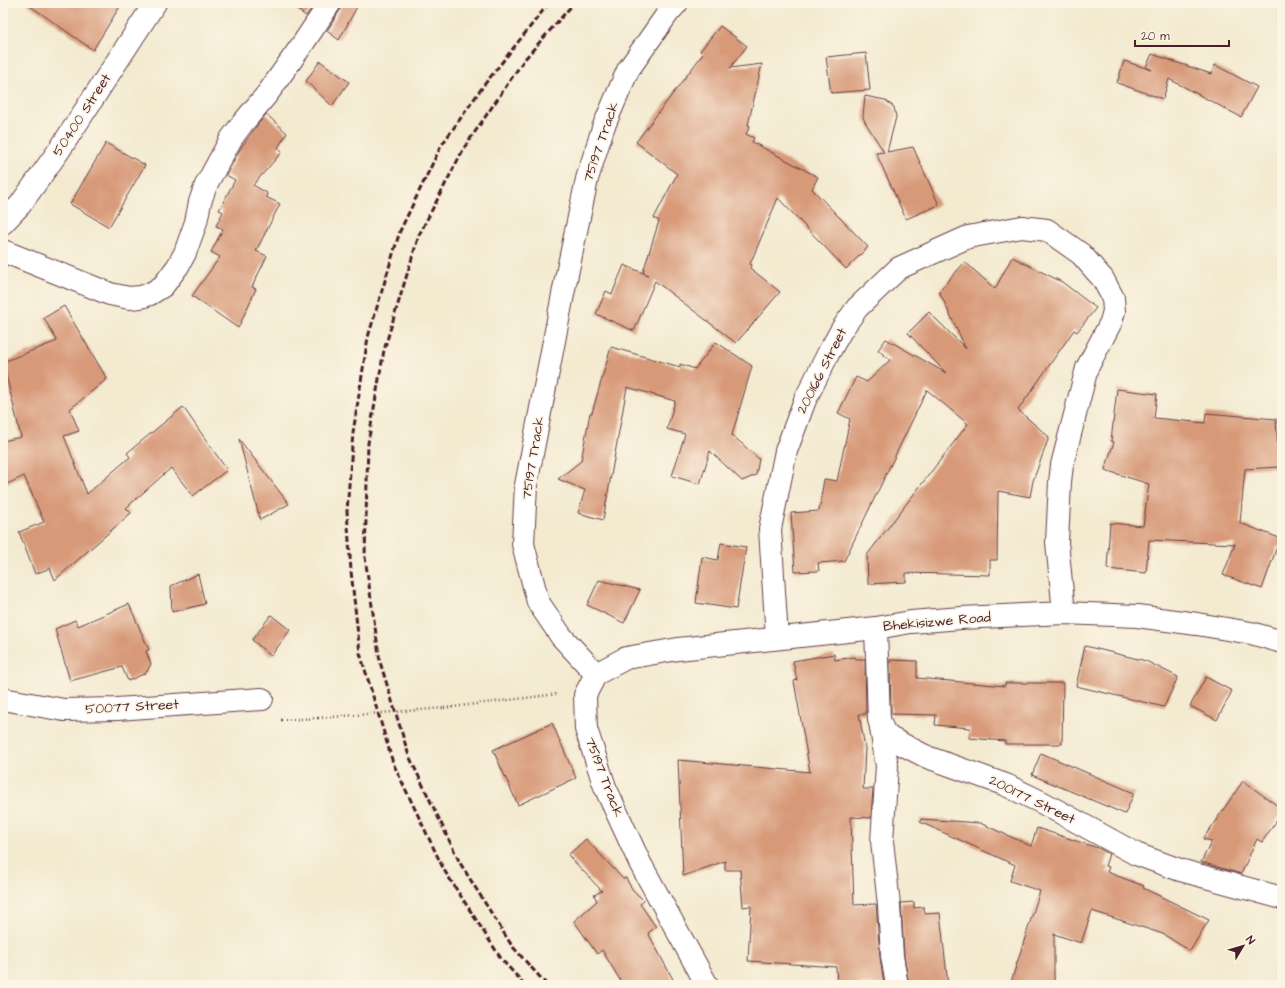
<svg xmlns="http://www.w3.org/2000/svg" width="1285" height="988" viewBox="0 0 1285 988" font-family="'Architects Daughter',sans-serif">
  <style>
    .building { fill: #d79978 }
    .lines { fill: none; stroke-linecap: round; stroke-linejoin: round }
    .minor-casing { stroke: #633d44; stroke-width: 24 }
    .path { stroke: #633d44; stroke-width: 2.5; stroke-dasharray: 1 3; stroke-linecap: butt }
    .minor { stroke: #fff; stroke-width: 22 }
    .rail { stroke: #4a1f2b; stroke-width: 3; stroke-dasharray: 6 3; stroke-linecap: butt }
    .path-bridge { stroke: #633d44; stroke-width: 2.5; stroke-dasharray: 1 3; stroke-linecap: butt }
    .labels { text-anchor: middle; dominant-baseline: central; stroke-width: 3.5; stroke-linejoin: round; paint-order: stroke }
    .street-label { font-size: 14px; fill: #4a1f2b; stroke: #fcf5e5 }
  </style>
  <rect width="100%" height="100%" fill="#fcf5e5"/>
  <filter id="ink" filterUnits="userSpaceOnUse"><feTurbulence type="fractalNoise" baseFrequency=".025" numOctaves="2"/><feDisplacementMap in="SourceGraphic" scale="8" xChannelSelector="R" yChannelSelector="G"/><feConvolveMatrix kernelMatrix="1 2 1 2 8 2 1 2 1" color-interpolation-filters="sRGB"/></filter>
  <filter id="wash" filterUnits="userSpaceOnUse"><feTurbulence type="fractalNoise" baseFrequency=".012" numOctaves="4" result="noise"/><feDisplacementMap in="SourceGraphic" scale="16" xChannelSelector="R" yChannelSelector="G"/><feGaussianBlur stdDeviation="0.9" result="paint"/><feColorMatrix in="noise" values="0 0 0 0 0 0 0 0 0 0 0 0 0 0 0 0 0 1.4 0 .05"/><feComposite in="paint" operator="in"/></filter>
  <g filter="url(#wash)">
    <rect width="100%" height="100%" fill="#f3ead0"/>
    <g id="blocks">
      <path class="building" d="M26,3H122L93,50Z
        M287,3H315L306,16Z
        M342,3H359L339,40L327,31L340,10Z
        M720,26L747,46L730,68L762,64L748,125L750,126L746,134L754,138L752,142L818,177L812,189L868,247L846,269L778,198L750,264L752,265L750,268L780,292L736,343L655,281L634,331L596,314L606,291L612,294L624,265L648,275L643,272L659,221L654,218L677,174L636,142L703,54L700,51Z
        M866,53L870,90L831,93L826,57Z
        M1152,54L1211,74L1215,65L1257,87L1241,117L1169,79L1163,99L1117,83L1124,61L1152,70L1146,67Z
        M320,61L349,82L332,106L306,81Z
        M865,96L885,100L894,107L896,117L887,152L913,147L939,205L906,219L876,153L884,152L865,122L863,117Z
        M266,114L287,133L278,148L282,152L253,185L267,193L266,197L280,204L256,251L267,256L252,287L256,289L238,328L192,296L220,257L211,252L223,229L216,226L223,212L219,210L235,180L226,175L242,146Z
        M106,143L145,165L109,227L70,204Z
        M1012,257L1062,282L1096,308L1077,332L1074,330L1018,410L1049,437L1033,481L1030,497L998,491L997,560H990V575L906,573V582L868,584L867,555L968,424L927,390L844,561L818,563L819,571L795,572L791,513L819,511L824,479L837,481L850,419L838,413L856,377L867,382L890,360L878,350L886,339L946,373L908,333L929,312L966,349L939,291L965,262L995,289Z
        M64,306L107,379L70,409L79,431L64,436L87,494L130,457L127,453L183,407L227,470L193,496L171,468L126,508L131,513L55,580L50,568L35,574L19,532L44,522L24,476L3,486V441L21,437L3,362L57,341L44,318Z
        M716,342L752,366L732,435L759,459L756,475L742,481L710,451L700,484L672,476L685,434L667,429L675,401L627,387L603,520L578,513L585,490L558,479L581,461L590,413H592L611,347L680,367V364L695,369Z
        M1117,389L1157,394L1154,418L1205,423L1206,413L1276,419L1279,467L1245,469L1240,523L1282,539V547H1277L1262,589L1223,575L1235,544L1149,540L1146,573L1107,569L1110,523L1143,526L1149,484L1105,470L1114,442L1111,441Z
        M239,439L289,504L260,520Z
        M721,543L746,547L736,609L696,603L702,557L718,560Z
        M198,574L205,604L172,612L171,586Z
        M599,580L640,590L624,623L587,605Z
        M129,604L149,650L146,651L151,664L146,673L128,681L122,667L70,681L55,629L75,620L78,626Z
        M271,615L290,630L271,656L252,640Z
        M1085,646L1146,661L1178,677L1164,707L1076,686Z
        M834,654L835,660L855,657L856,659H865L866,714H859L865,748L863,789H873L871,818L851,817L854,905L876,904L880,957L884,985H837L836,967L748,961L751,906L743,907L740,870H725V861L683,876L678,760L810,772L794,681L797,680L793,661Z
        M890,660L917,661V678L1005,686V683H1063L1062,744H1005V741L969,738L970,728L935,725L936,715L891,714Z
        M1206,677L1232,691L1217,720L1190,706Z
        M552,723L576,778L518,805L493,750Z
        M1041,753L1134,793L1125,814L1032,775Z
        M1243,781L1282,809V813L1262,842L1257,839L1241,874L1201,862L1212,841L1203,839Z
        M921,819L980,823L1031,846L1037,828L1098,848L1109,854L1105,866L1109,867L1107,872L1144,886L1143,888L1209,920L1190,951L1163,934L1092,911L1081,943L1054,934V985H1010L1040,891L1010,881L1015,865L920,822Z
        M586,839L623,879L626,878L632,889L644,901L640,904L656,927L648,933L676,985H623L602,950L597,954L574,921L597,901L594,895L602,891L568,855Z
        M914,902V908L924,907L925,914L940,913L948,985H909L904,955L901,903Z"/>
    </g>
  </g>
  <g filter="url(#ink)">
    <use href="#blocks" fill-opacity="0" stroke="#633d44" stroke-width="1"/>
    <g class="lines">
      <defs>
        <path id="minor" d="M3,223L20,205L60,149L155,3
          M3,251L110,294L129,298L141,297L150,294L163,286L178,266L185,253L196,222L200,202L206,185L231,139L242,124L268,93L304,42L330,3
          M876,628L879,720L884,732L890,738L927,757L1006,785L1043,803L1136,854L1180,870L1282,898
          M777,638L770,529L786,451L805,400L828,354L842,329L857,308L899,268L968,237L1022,227L1047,230L1081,254L1103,279L1113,298L1114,311L1111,322L1087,368L1062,465L1060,482L1057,542L1064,613
          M596,674L561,636L538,602L523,544L526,485L566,279L587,179L603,128L628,70L668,13L677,3
          M596,674L626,658L678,649L876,628L911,622L961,618L1064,613L1137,616L1197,624L1251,633L1282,642
          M596,674L585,695L586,729L605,787L640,863L707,985
          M3,699L64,710L117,709L262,699
          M880,722L887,766L882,841L889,905L892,956L897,985"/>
      </defs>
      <use href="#minor" class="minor-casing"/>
      <path class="path" d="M444,708L557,694
        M281,720L318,718"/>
      <use href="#minor" class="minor"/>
      <path class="rail" d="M525,985L502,960L444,870L393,763L360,653L351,571L347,511L353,433L368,337L400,231L441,146L484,85L549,3
        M547,985L512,946L460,863L409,756L380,662L365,557L368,443L384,350L419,235L464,148L524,60L574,3"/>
      <path class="path-bridge" d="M318,718L444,708"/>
    </g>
  </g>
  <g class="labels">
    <g class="street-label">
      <text transform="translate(82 115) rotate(-57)">50400 Street</text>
      <text transform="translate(601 142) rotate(-71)">75197 Track</text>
      <text transform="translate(822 371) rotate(-63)">200166 Street</text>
      <text transform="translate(533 458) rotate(-81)">75197 Track</text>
      <text transform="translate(937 622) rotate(-5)">Bhekisizwe Road</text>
      <text transform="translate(132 707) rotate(-3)">50077 Street</text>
      <text transform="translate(604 777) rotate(69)">75197 Track</text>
      <text transform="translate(1032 800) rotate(26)">200177 Street</text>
    </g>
  </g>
  <rect width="1285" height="988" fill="none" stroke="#fcf5e5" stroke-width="16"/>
  <g transform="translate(1243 946) rotate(52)" stroke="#fcf5e5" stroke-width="3" paint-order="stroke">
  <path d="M0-3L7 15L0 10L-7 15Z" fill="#4a1f2b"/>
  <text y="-6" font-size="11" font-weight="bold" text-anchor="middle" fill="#4a1f2b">N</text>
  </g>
  <path d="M1135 40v6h94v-6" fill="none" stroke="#4a1f2b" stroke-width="2"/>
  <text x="1141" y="40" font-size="12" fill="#4a1f2b" stroke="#fcf5e5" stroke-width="3" paint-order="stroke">20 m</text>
</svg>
